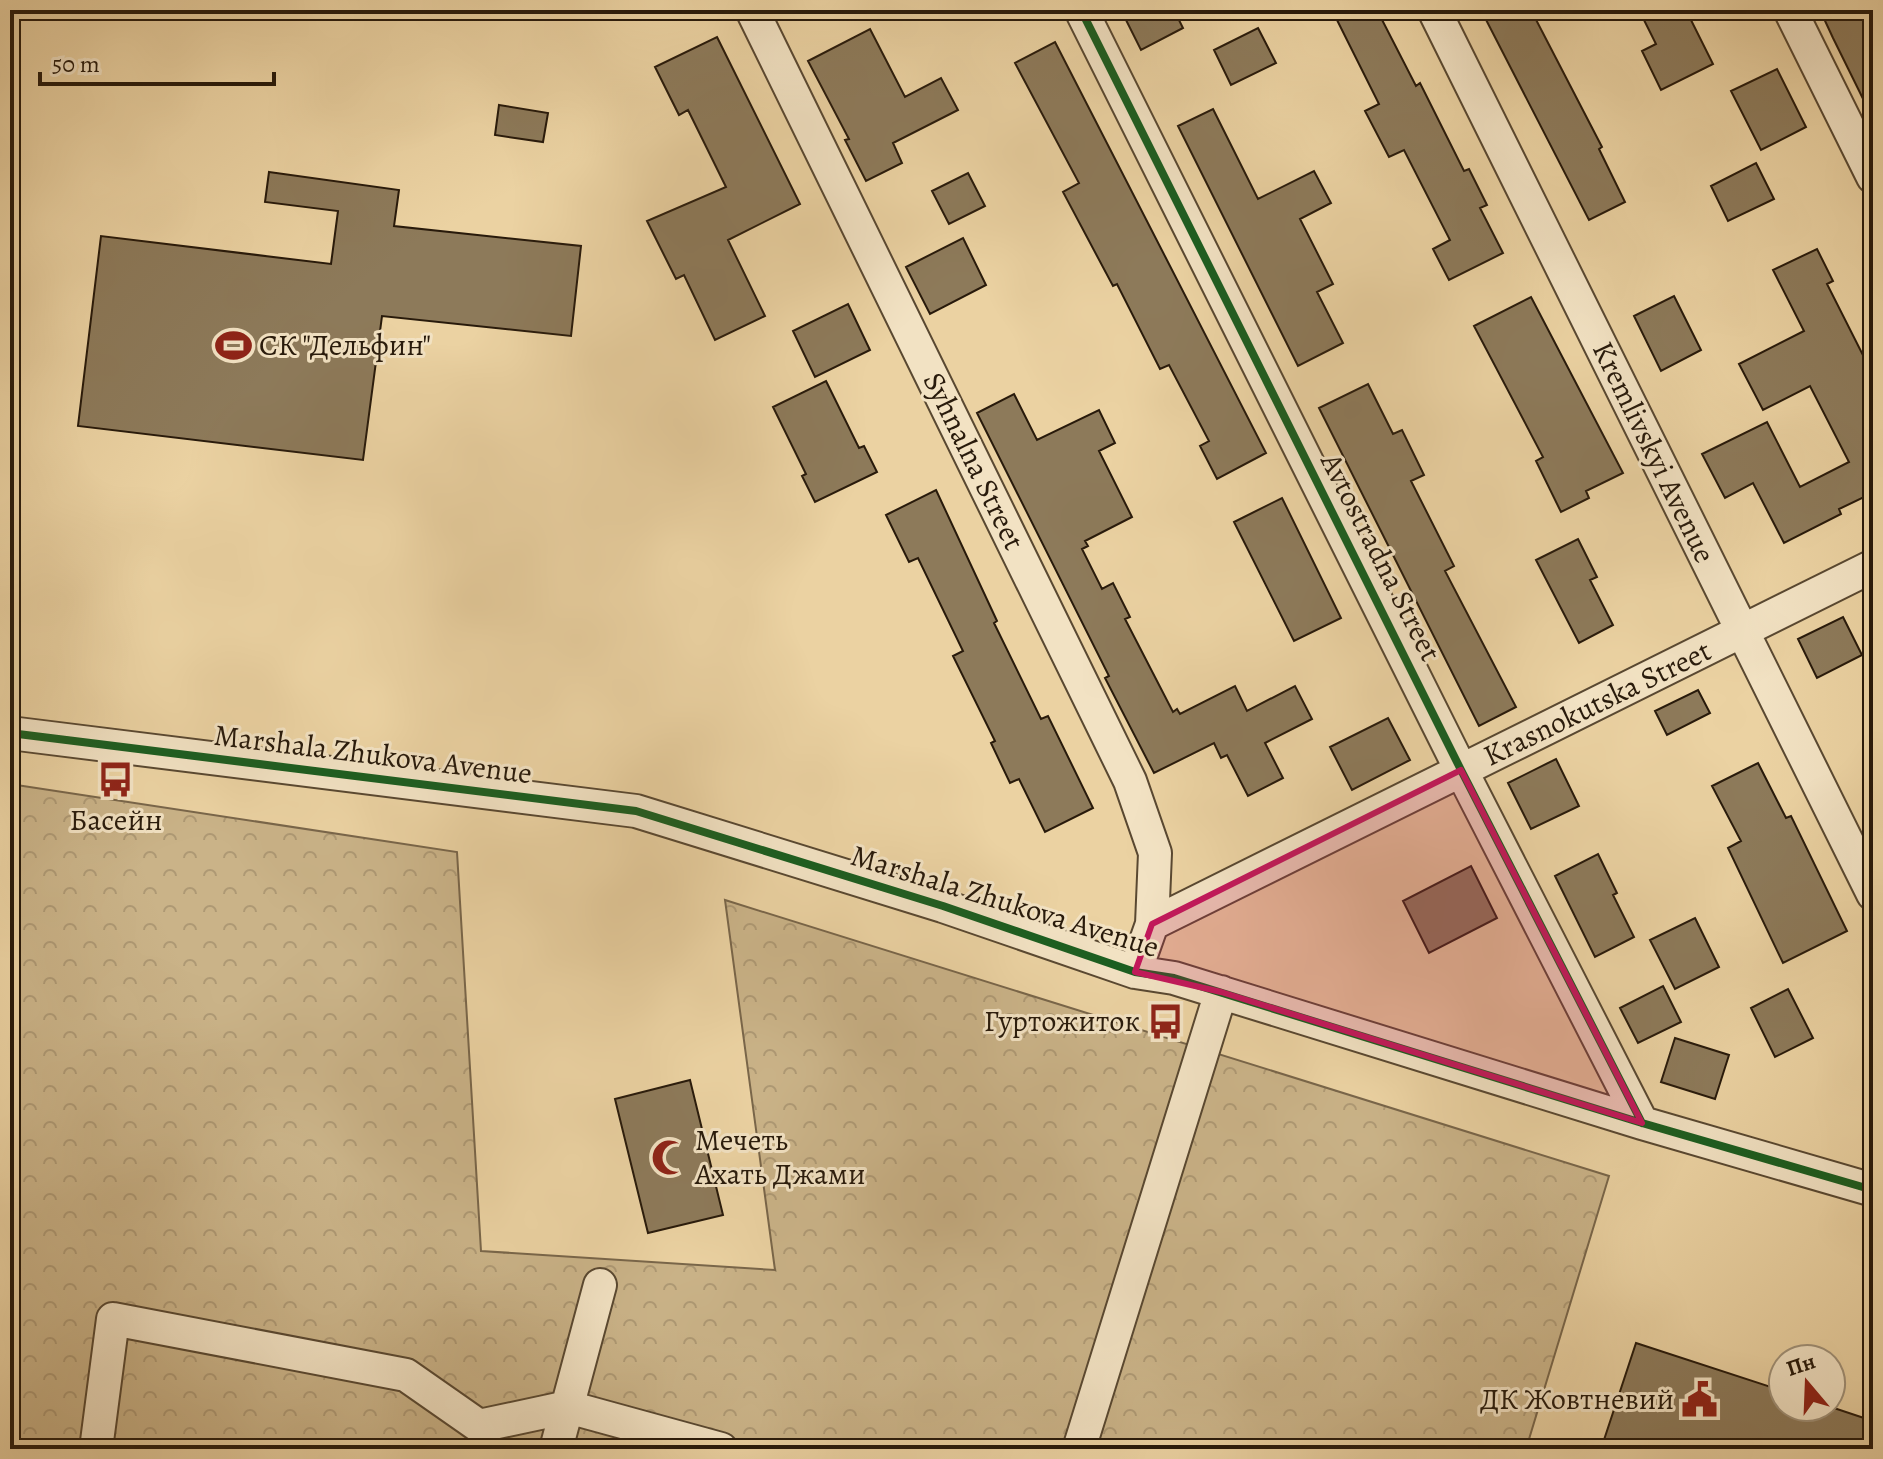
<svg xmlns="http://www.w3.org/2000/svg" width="1883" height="1459" viewBox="0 0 1883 1459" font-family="Alegreya,serif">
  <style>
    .forest { fill: url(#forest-crowns); stroke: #79664a; stroke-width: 2 }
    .building { fill: #8d7a5a; stroke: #281a0b; stroke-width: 2 }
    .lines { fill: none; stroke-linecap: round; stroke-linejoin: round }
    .minor-casing { stroke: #594831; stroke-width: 36 }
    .minor { stroke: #f2e2c3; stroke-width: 32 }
    .cycleway-casing { stroke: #f2e2c3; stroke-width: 13 }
    .cycleway { stroke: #1b5e20; stroke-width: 8 }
    .marked { fill: #c2185b; fill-opacity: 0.2; stroke: #c2185b; stroke-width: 6; stroke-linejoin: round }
    .labels { text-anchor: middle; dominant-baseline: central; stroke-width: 6; stroke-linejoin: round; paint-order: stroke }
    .poi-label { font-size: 30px; fill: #281a0b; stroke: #f2e2c3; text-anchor: start }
    .street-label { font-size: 30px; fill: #281a0b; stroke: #f2e2c3 }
  </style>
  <defs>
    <pattern id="forest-crowns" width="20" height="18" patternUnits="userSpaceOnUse" patternTransform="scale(2)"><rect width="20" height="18" fill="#cab388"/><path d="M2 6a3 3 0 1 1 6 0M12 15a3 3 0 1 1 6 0" fill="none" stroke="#ae9974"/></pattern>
  </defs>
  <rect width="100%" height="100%" fill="#ebd2a2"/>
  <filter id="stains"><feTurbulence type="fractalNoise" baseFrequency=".0025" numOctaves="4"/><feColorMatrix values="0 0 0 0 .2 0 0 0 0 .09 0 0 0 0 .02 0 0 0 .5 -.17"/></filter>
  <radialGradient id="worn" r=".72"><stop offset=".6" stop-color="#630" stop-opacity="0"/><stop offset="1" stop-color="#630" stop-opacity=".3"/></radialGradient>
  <path class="forest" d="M10,784L457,852L481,1251L775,1270L725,900L1609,1176L1526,1449H10Z"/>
  <path class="building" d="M1121,10H1174L1183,28L1141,50Z
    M1332,10H1377L1416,86L1420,83L1464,171L1469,169L1487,205L1480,208L1503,253L1449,280L1433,249L1450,240L1404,150L1389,157L1365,111L1379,104Z
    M1481,10H1531L1602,147L1599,149L1625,202L1589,220Z
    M1639,10H1686L1713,64L1661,90L1642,51L1656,44Z
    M1820,10H1873V119L1833,38Z
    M1258,28L1276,63L1231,85L1214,50Z
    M870,29L905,97L941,78L958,110L893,143L902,163L866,181L845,140L849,139L808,61Z
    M717,37L800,204L728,240L765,316L715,340L684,275L676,279L647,221L726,187L688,110L679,115L655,67Z
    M1055,42L1266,453L1217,479L1200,446L1209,441L1169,365L1160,369L1117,284L1113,286L1063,192L1079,183L1015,63Z
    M1777,69L1806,127L1761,150L1731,91Z
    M499,105L548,113L543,142L495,135Z
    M1213,109L1258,199L1314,171L1331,203L1300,219L1333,284L1317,292L1343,343L1298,366L1178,126Z
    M1756,163L1774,199L1728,221L1711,186Z
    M269,172L399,190L394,226L581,246L571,336L382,316L363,460L78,426L101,236L331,264L338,211L265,202Z
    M968,173L985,206L949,224L932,191Z
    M963,238L986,285L930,314L906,267Z
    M1817,249L1833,281L1827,284L1873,375V510L1866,496L1839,509L1841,514L1784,543L1753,483L1725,498L1702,454L1767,422L1800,487L1849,462L1810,386L1763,410L1739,364L1804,331L1773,270Z
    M1674,296L1701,350L1661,371L1634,316Z
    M1531,297L1623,473L1586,491L1589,498L1561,512L1536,461L1543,457L1474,326Z
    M848,304L870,350L815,377L793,331Z
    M826,381L859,448L864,446L877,472L815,502L802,476L806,474L773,407Z
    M1368,384L1393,434L1402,430L1424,475L1411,481L1454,566L1445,571L1516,707L1479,726L1319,408Z
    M1014,394L1037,440L1099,410L1115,443L1099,451L1132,517L1085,541L1088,546L1082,549L1102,589L1113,583L1130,617L1125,619L1173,712L1177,709L1180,714L1235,686L1247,711L1295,686L1312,719L1265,743L1283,778L1248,796L1227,755L1221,758L1214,743L1154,773L1105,678L1109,676L977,413Z
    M936,490L997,621L994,623L1041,719L1048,716L1093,808L1045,832L1019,779L1010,783L991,743L995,741L953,656L963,651L918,558L909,562L886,515Z
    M1282,498L1341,618L1294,641L1234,522Z
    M1578,539L1597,577L1590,580L1613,625L1579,643L1536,560Z
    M1843,617L1862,655L1817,678L1798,639Z
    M1698,690L1710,713L1667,735L1655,711Z
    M1388,718L1410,760L1352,790L1330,747Z
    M1556,759L1579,806L1531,829L1508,783Z
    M1758,763L1786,818L1791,816L1847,931L1783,963L1728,848L1741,841L1712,786Z
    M1598,854L1617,893L1613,895L1634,937L1595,957L1555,876Z
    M1471,866L1497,918L1429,953L1403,901Z
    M1695,918L1719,967L1675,989L1650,940Z
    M1663,986L1681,1022L1638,1043L1620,1008Z
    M1788,989L1813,1038L1775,1057L1751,1008Z
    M1675,1038L1729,1055L1715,1099L1661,1082Z
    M690,1080L723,1215L648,1233L615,1099Z
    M1636,1343L1783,1391V1407H1831L1873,1421V1449H1601Z"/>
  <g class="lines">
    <defs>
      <path id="minor" d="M752,10L1130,781L1155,853L1152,924
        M1081,10L1461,770L1642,1123
        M1434,10L1873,894
        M1790,10L1873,177
        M10,733L636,811L943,906L1135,972L1174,978L1642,1123L1873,1190
        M1135,972L1152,924L1873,566
        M96,1449L113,1319L406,1375L479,1426L568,1407L721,1449
        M556,1449L600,1285
        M1079,1449L1221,992"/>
    </defs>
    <use href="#minor" class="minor-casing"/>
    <use href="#minor" class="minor"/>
    <defs>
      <path id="cycleway" d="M1081,10L1461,770L1642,1123
        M10,733L636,811L943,906L1135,972L1174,978L1642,1123L1873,1190"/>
    </defs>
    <use href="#cycleway" class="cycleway-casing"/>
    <use href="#cycleway" class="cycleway"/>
  </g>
  <path class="marked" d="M1461,770L1642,1123L1221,992L1135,972L1152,924Z"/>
  <defs>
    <symbol id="stadium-bare" viewBox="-9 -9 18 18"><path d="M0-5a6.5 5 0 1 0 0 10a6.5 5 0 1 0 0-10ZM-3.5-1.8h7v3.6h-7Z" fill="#8f2418" stroke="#f2e2c3" stroke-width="2.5" paint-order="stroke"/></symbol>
    <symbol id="bus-bare" viewBox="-9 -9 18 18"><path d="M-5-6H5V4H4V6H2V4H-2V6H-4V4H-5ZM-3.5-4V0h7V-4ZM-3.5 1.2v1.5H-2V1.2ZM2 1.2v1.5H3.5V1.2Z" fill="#8f2418" stroke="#f2e2c3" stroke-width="2.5" paint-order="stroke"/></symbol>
    <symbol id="mosque-bare" viewBox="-9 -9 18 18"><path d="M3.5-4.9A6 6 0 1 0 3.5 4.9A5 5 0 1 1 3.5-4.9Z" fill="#8f2418" stroke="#f2e2c3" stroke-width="2.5" paint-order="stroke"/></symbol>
    <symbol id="civic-bare" viewBox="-9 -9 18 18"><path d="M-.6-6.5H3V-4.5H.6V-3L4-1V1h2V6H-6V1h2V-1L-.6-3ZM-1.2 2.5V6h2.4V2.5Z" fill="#8f2418" stroke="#f2e2c3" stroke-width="2.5" paint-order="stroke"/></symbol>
  </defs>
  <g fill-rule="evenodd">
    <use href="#stadium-bare" x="208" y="320" width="51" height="51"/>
    <use href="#bus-bare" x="90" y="754" width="51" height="51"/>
    <use href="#bus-bare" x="1140" y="996" width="51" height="51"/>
    <use href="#mosque-bare" x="644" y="1132" width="51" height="51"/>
    <use href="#civic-bare" x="1674" y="1374" width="51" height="51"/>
  </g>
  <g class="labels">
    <g class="poi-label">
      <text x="259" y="345">СК "Дельфин"</text>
      <text x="116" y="820" text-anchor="middle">Басейн</text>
      <text x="1140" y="1021" text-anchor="end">Гуртожиток</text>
      <text x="695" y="1140">Мечеть<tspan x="695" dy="34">Ахать Джами</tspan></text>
      <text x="1674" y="1399" text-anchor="end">ДК Жовтневий</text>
    </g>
    <g class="street-label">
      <text transform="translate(1654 452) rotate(64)">Kremlivskyi Avenue</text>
      <text transform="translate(974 461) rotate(64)">Syhnalna Street</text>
      <text transform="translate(1381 557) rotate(63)">Avtostradna Street</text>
      <text transform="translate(1597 703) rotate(-26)">Krasnokutska Street</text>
      <text transform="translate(373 754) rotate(7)">Marshala Zhukova Avenue</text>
      <text transform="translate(1005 901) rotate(17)">Marshala Zhukova Avenue</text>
    </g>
  </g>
  <rect width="1883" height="1459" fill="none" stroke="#ebd2a2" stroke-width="40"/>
  <rect x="12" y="12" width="1859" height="1435" fill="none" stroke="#281a0b" stroke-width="4"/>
  <rect x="20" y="20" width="1843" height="1419" fill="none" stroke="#281a0b" stroke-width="2"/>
  <g transform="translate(1807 1383) rotate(341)"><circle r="38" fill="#f2e2c3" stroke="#a19279" stroke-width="2"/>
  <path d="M0-6L14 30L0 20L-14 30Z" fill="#8f2418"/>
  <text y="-12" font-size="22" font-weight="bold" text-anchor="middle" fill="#281a0b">Пн</text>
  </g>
  <path d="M40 72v12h234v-12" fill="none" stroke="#281a0b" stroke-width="4"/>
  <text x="52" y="72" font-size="24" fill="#281a0b" stroke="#f2e2c3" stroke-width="6" paint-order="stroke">50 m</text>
  <rect width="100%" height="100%" filter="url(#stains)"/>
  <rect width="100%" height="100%" fill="url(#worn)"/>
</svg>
